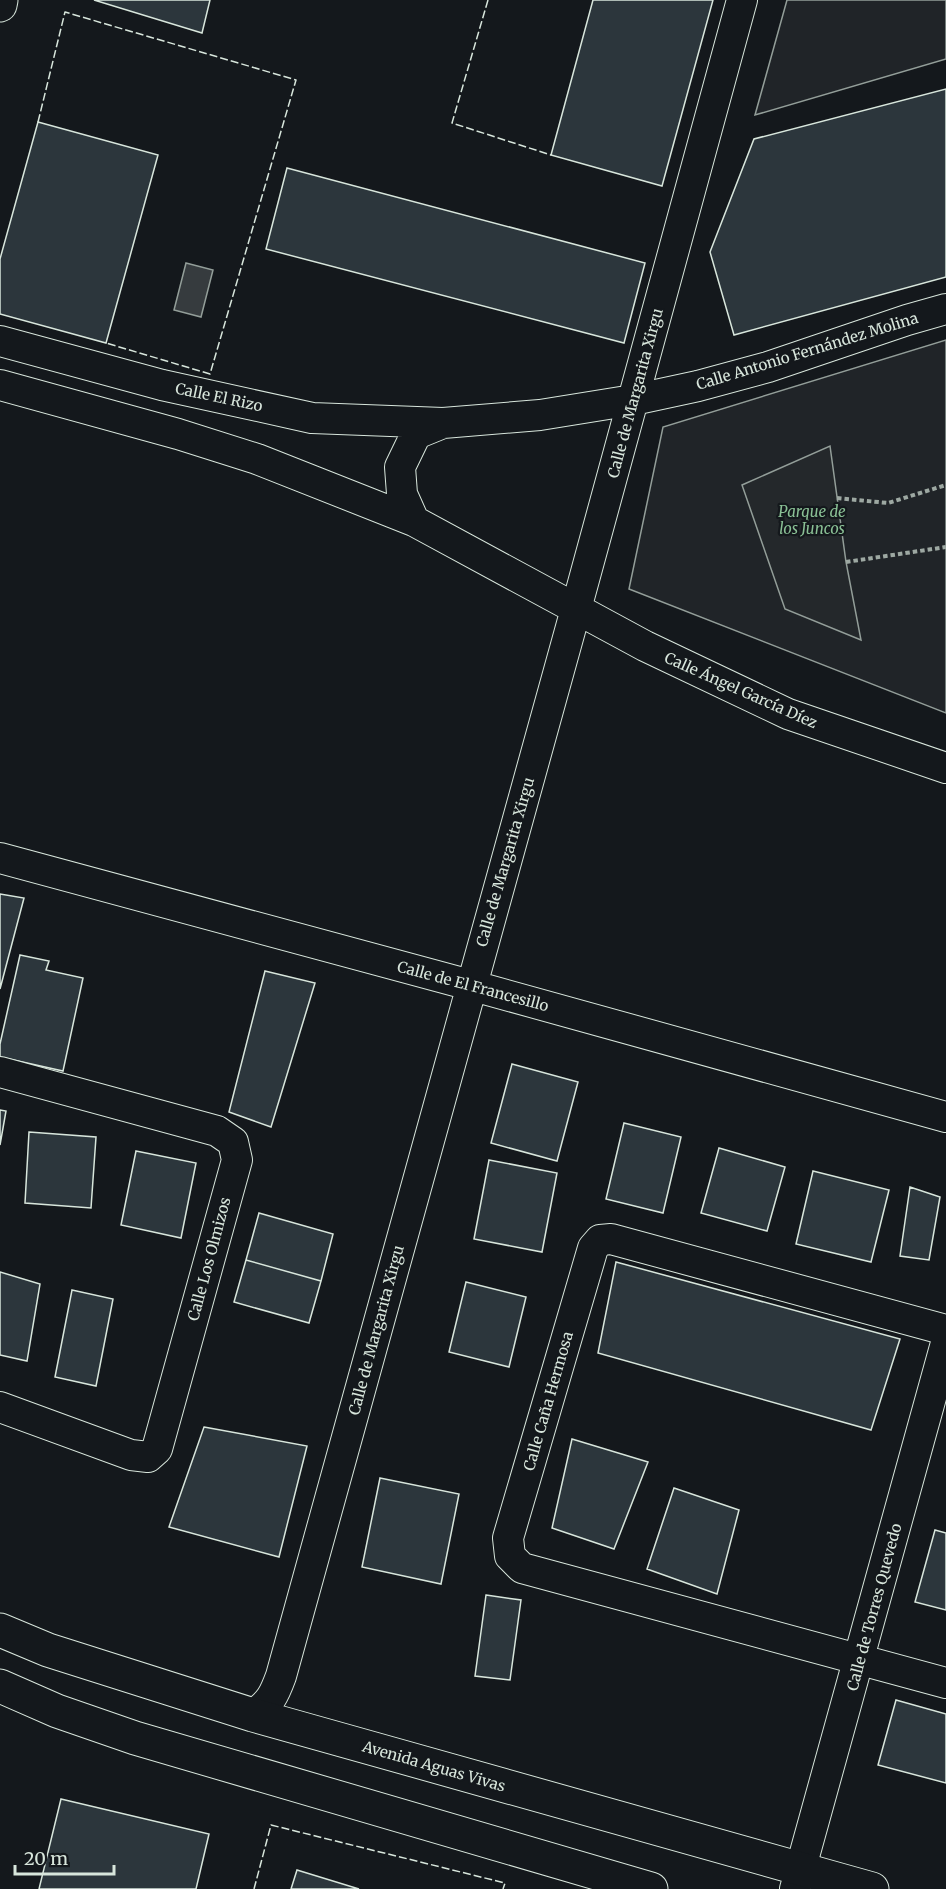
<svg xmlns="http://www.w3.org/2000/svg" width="946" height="1889" viewBox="0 0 946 1889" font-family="Merriweather,serif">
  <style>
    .green { fill: #202428; stroke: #939e99; stroke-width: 1.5 }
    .parking { fill: #24282b; stroke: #939e99; stroke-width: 1.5 }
    .water { fill: #363b3e; stroke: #939e99; stroke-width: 1.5 }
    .building { fill: #2c363c; stroke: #d8e6dc; stroke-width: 1.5 }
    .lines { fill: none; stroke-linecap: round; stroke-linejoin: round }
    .minor-casing { stroke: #d8e6dc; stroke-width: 32 }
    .tertiary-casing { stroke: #d8e6dc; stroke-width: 35 }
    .secondary-casing { stroke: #d8e6dc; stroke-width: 35 }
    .path { stroke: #9da8a2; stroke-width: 4; stroke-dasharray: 4.5 3; stroke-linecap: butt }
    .minor { stroke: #14181c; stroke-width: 30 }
    .tertiary { stroke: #14181c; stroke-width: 33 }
    .secondary { stroke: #14181c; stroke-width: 33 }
    .fence { stroke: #d8e6dc; stroke-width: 1.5; stroke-dasharray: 8 3; stroke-linecap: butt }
    .labels { text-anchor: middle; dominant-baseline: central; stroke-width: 4.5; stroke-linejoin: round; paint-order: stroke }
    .street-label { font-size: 15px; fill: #d8e6dc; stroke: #14181c }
    .park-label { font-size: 15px; font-style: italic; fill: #8ac095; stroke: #14181c }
  </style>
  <rect width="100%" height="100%" fill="#14181c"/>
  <path class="green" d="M787,0H946V59L755,115Z
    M946,340V713L629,589L663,427Z"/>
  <path class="parking" d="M830,446L846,562L861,640L785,609L742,485Z"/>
  <path class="water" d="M186,263L213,270L201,317L174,310Z"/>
  <path class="building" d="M94,0H210L202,33Z
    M593,0H713L662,186L551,155Z
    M946,89V277L734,335L710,252L754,139Z
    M38,122L158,155L106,343L0,314V259Z
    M287,168L645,263L624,343L266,249Z
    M0,894L24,898L0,989Z
    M20,955L49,961L46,970L83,978L63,1071L0,1057V1044Z
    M265,971L315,983L271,1127L229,1112Z
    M512,1064L578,1082L557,1161L491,1143Z
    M0,1110L6,1111L0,1145Z
    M624,1123L681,1137L663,1213L606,1199Z
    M29,1132L96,1137L91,1208L25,1203Z
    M719,1148L785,1167L767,1231L701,1213Z
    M136,1151L196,1163L181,1238L121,1225Z
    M489,1160L557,1173L542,1252L474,1239Z
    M813,1171L889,1190L871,1262L796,1244Z
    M910,1187L940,1197L929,1260L900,1256Z
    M259,1213L333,1234L321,1281L246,1260Z
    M246,1260L321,1281L309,1323L234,1302Z
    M616,1262L900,1339L871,1430L598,1353Z
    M0,1272L40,1284L27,1361L0,1355Z
    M466,1282L526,1297L509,1367L449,1352Z
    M72,1290L113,1299L96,1386L55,1377Z
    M204,1427L307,1446L279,1557L169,1527Z
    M572,1439L648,1462L614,1549L552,1528Z
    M380,1478L459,1494L441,1584L362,1567Z
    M674,1488L739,1510L717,1594L647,1569Z
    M935,1530L946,1533V1610L915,1602Z
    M486,1595L521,1600L510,1680L475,1676Z
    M896,1700L946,1714V1783L878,1765Z
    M61,1799L209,1834L196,1889H39Z
    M297,1870L359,1889H291Z"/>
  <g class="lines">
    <defs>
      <path id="minor" d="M0,341L162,385L312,418L443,423L540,415L633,400L698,386L768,367L907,320L946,309
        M0,385L178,434L257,459L414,521L645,646L788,714L946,768
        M414,521L402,494L400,467L416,434L443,423
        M0,858L470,985L946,1117
        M0,1072L217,1131L233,1142L237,1160L157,1449L148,1457L131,1455L0,1407
        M946,1330L611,1239L600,1240L593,1248L508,1538L510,1556L522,1568L946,1683
        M253,1715C271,1702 274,1695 281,1676L576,609L742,0
        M795,1889L946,1343"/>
      <path id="tertiary" d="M0,5L1,0"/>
      <path id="secondary" d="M0,1630L48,1650L253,1715L872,1889
        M0,1686L57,1711L135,1738L651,1889"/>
    </defs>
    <use href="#minor" class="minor-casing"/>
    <use href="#tertiary" class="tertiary-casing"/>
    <use href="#secondary" class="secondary-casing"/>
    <path class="path" d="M837,498L888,503L946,485
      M846,562L946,547"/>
    <use href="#minor" class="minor"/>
    <use href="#tertiary" class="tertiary"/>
    <use href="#secondary" class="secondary"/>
    <path class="fence" d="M488,0L452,123L551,155
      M38,122L65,12L296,80L210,374L106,343
      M254,1889L271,1825L505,1883L503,1889"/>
  </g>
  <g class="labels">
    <g class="street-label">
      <text transform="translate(807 351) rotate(-17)">Calle Antonio Fernández Molina</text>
      <text transform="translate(635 393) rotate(-75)">Calle de Margarita Xirgu</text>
      <text transform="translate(219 397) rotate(12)">Calle El Rizo</text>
      <text transform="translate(741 690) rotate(24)">Calle Ángel García Díez</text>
      <text transform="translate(505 862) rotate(-74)">Calle de Margarita Xirgu</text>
      <text transform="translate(473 986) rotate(15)">Calle de El Francesillo</text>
      <text transform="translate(209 1259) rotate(-75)">Calle Los Olmizos</text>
      <text transform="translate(376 1330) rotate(-75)">Calle de Margarita Xirgu</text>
      <text transform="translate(548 1401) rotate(-74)">Calle Caña Hermosa</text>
      <text transform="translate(874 1607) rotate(-75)">Calle de Torres Quevedo</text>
      <text transform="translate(434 1766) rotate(16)">Avenida Aguas Vivas</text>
    </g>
    <g class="park-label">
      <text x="812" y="511">Parque de<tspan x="812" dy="17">los Juncos</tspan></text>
    </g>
  </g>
  <path d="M15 1865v9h99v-9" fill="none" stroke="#d8e6dc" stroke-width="3"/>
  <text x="24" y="1865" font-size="18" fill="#d8e6dc" stroke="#14181c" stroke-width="4.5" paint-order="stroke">20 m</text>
</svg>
